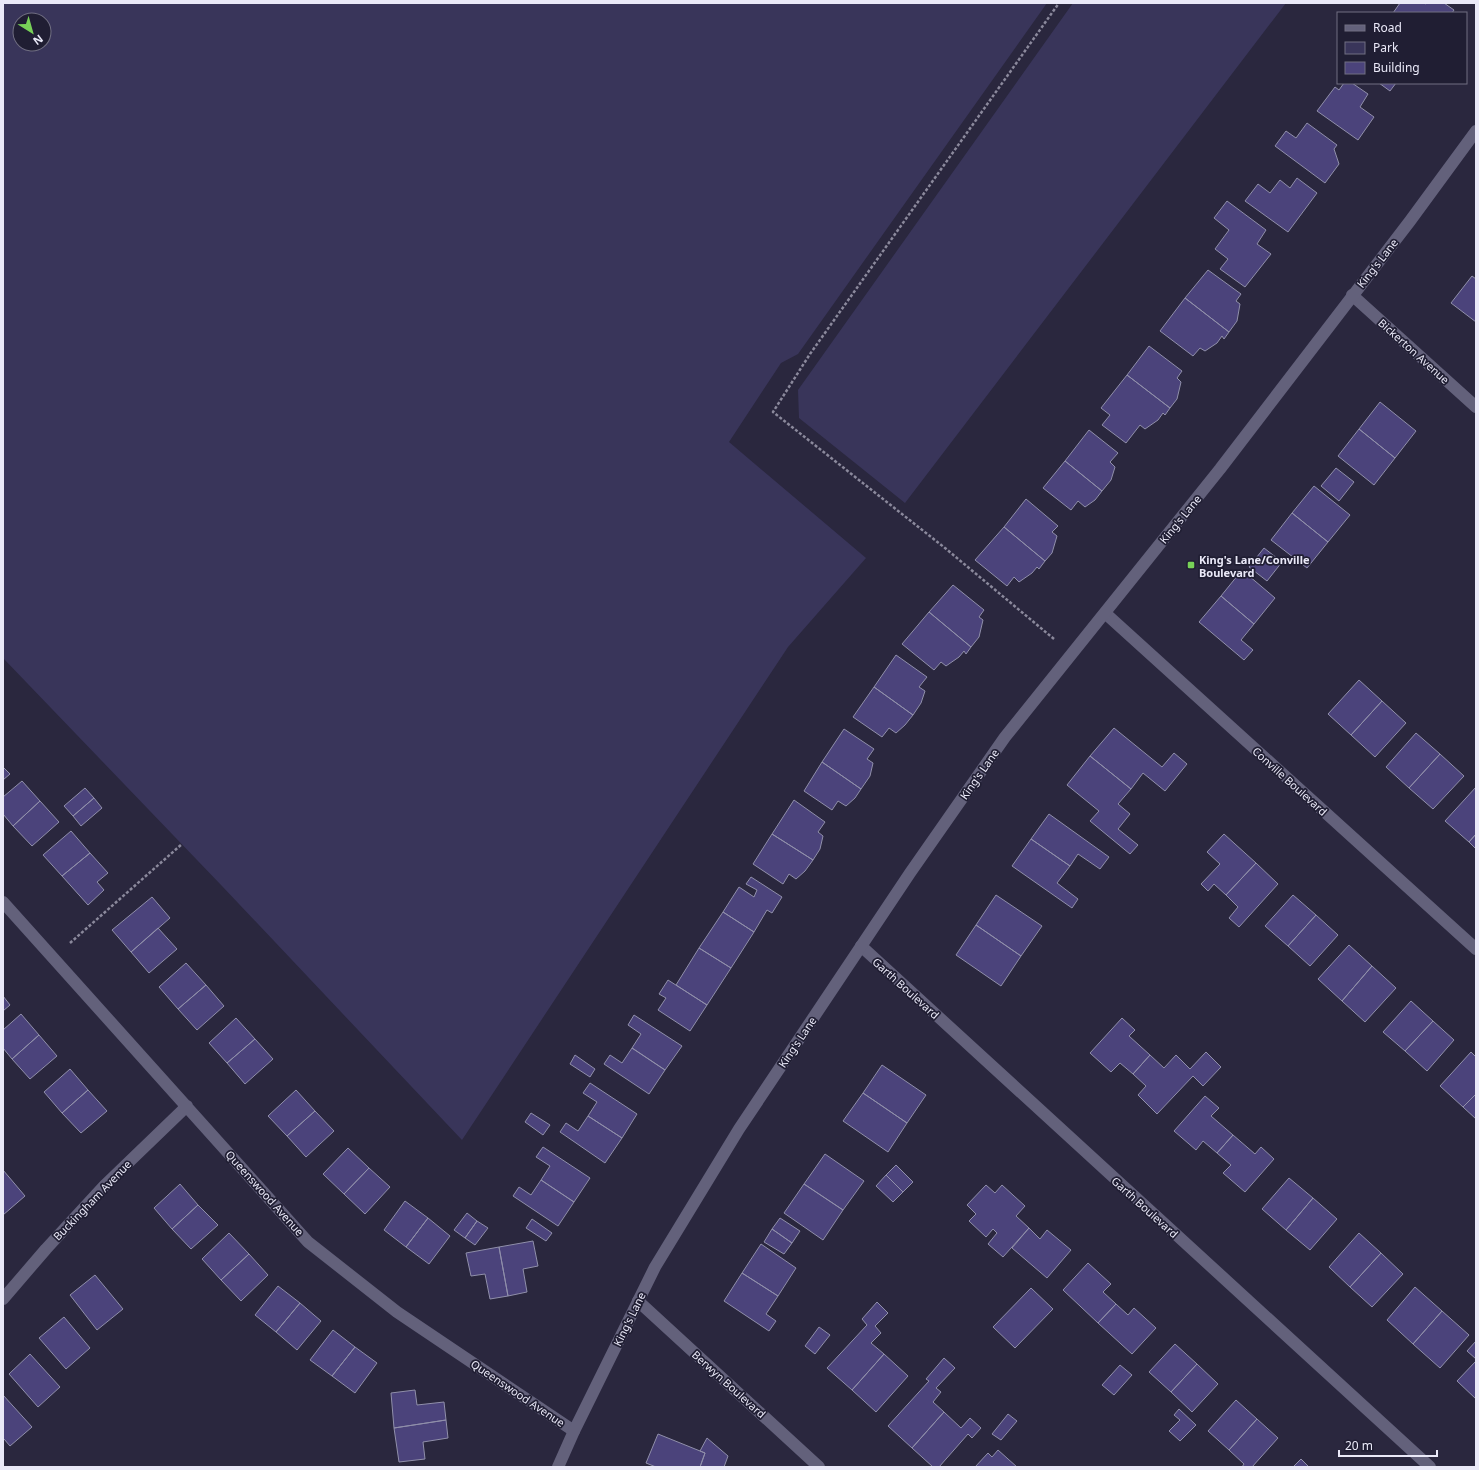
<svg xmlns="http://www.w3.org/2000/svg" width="1479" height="1470" viewBox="0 0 1479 1470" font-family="'Noto Sans',sans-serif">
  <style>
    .green { fill: #39355a; fill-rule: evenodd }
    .building { fill: #4b437b; stroke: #908faa }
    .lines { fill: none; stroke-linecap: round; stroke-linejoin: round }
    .path { stroke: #8b899c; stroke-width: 2.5; stroke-dasharray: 3 2; stroke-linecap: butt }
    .street { stroke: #63617b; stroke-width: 12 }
    .secondary { stroke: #63617b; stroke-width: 12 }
    .poi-dot { fill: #78d158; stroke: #201e33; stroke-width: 1.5 }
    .labels { text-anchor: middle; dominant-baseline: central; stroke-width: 3.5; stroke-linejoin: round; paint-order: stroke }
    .street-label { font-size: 11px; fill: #eae9f8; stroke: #201e33 }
    .poi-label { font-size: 11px; font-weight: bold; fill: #eae9f8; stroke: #201e33; text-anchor: start }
  </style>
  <rect width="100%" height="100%" fill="#2a273e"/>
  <path class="green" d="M3,3H1047L798,354L781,363L729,442L866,558L788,647L462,1140L222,886L3,658ZM20,20H44V44H20Z
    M1073,3H1286L905,503L799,418L798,390Z"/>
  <path class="building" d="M1400,3H1424L1426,4L1427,3H1444L1454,10L1452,13H1393Z
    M1344,83H1352L1368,94L1360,107L1374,117L1358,140L1317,111L1335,87L1339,90Z
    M1379,83H1396L1390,91Z
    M1307,123L1337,145L1334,149L1339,164L1325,183L1275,146L1286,131L1296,138Z
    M1297,178L1317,193L1288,232L1245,201L1258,184L1270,193L1280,180L1290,188Z
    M1227,201L1266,230L1257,244L1271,254L1245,287L1220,269L1228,259L1215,249L1229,230L1214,218Z
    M1208,270L1241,294L1236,301L1240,304L1237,321L1229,332L1185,298Z
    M1472,276L1476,279V322L1451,303Z
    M1185,298L1229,332L1224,339L1222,336L1217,343L1205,351L1200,348L1193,356L1160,331Z
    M1149,346L1182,371L1177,378L1181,382L1177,399L1170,408L1127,375Z
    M1127,375L1170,408L1165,415L1163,413L1158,420L1145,429L1140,425L1126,443L1102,425L1110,415L1101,408Z
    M1380,402L1416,431L1395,458L1359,429Z
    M1359,429L1395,458L1374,485L1338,456Z
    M1089,430L1118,453L1110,462L1115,467L1111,480L1102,491L1065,461Z
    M1065,461L1102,491L1095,500L1085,507L1078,501L1071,510L1043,488Z
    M1336,468L1354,482L1339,501L1321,486Z
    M1314,486L1350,515L1328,542L1292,513Z
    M1026,499L1058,526L1052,532L1057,536L1052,553L1045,561L1004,527Z
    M1292,513L1328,542L1307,568L1271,540Z
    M1004,527L1045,561L1039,569L1037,567L1032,573L1019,582L1014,577L1007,586L975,560Z
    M1264,548L1282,562L1267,581L1249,567Z
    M1242,570L1275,598L1254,624L1221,596Z
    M953,585L984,610L979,617L983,620L979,637L971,647L929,612Z
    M1221,596L1254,624L1241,640L1253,650L1244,660L1199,622Z
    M929,612L971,647L966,654L964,651L959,657L946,666L941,662L934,670L902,644Z
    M896,655L927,677L919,687L925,691L921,703L913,715L874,687Z
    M1359,680L1382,701L1351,735L1328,714Z
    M874,687L913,715L905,725L896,733L889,728L882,737L853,717Z
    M1382,701L1406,723L1375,757L1351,735Z
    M1114,728L1162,767L1174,753L1187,764L1165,791L1143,773L1131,789L1090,756Z
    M844,729L874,749L867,759L873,763L870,776L861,789L822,762Z
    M1416,733L1440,754L1409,788L1386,767Z
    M1440,754L1464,776L1433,809L1409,788Z
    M1090,756L1131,789L1118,804L1130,814L1118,829L1138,845L1130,854L1090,821L1099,811L1067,785Z
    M822,762L861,789L855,798L846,806L838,801L832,810L804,791Z
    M3,767L10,774L3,780Z
    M22,781L40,801L13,826L3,814V797Z
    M1476,787V834L1469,842L1445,821Z
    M85,788L94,798L73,816L64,806Z
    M94,798L102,808L81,826L73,816Z
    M794,800L825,822L818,832L823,836L820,849L813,860L772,834Z
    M40,801L59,822L32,846L13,826Z
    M1049,814L1109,857L1100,869L1078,854L1070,866L1031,839Z
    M71,831L90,853L62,876L43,855Z
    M772,834L813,860L805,871L796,879L789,874L783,884L753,864Z
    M1224,834L1256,863L1226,895L1214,884L1208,891L1201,884L1220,864L1207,852Z
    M1476,834V849L1469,842Z
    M1031,839L1070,866L1057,883L1078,899L1072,908L1012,866Z
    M90,853L108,873L97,882L104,890L88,905L62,876Z
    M1256,863L1278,884L1239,927L1229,918L1238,907L1226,895Z
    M751,877L782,897L772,913L767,910L754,932L723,912L739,887L754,897L757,890L746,884Z
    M996,895L1042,926L1021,956L976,925Z
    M1293,895L1316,915L1288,946L1265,926Z
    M152,897L170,918L131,952L112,930Z
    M723,912L754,932L731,968L699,948Z
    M1316,915L1338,935L1310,966L1288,946Z
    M976,925L1021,956L1001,986L956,955Z
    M158,928L177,949L149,973L131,952Z
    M1349,945L1372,966L1342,1001L1318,979Z
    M699,948L731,968L707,1005L676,985Z
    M186,963L206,985L178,1009L159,987Z
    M1372,966L1396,988L1365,1022L1342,1001Z
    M668,980L707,1005L690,1031L658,1010L666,998L659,994Z
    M206,985L224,1006L197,1030L178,1009Z
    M3,996L10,1005L3,1011Z
    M1411,1001L1433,1021L1405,1051L1383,1032Z
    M21,1014L39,1035L12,1059L3,1048V1030Z
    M634,1015L682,1046L665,1070L632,1048L641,1034L628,1025Z
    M236,1018L255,1039L227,1063L209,1043Z
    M1122,1018L1135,1030L1129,1036L1150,1055L1133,1074L1120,1063L1111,1072L1090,1053Z
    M1433,1021L1454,1040L1427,1071L1405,1051Z
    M39,1035L57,1056L30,1079L12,1059Z
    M255,1039L273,1059L245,1084L227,1063Z
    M632,1048L665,1070L649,1094L604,1064L610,1055L622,1063Z
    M1206,1052L1221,1067L1203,1086L1193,1076L1157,1114L1138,1095L1146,1086L1133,1074L1150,1055L1164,1068L1176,1055L1190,1069Z
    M1471,1052L1476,1057V1094L1463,1107L1440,1086Z
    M575,1055L595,1069L590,1077L570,1064Z
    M882,1065L926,1095L907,1123L863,1093Z
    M70,1069L88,1090L62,1113L44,1092Z
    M590,1083L637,1114L622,1138L588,1116L597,1102L583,1093Z
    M88,1090L107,1111L81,1133L62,1113Z
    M296,1090L315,1111L287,1136L268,1116Z
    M863,1093L907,1123L888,1152L843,1121Z
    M1476,1094V1119L1463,1107Z
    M1205,1096L1219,1108L1211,1116L1233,1135L1217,1153L1203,1141L1196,1150L1174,1131Z
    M315,1111L334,1131L306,1157L287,1136Z
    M531,1113L550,1125L543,1135L525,1122Z
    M588,1116L622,1138L605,1163L560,1132L566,1123L578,1131Z
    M1233,1135L1255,1154L1261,1147L1274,1159L1245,1192L1223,1173L1231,1165L1217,1153Z
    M543,1147L590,1178L574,1202L541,1180L550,1166L536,1157Z
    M348,1148L369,1168L344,1194L323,1174Z
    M825,1154L864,1181L843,1210L804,1184Z
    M896,1165L913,1182L903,1192L886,1175Z
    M369,1168L390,1187L365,1214L344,1194Z
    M3,1170L25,1196L3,1215Z
    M886,1175L903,1192L893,1202L876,1186Z
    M1289,1178L1313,1198L1286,1230L1262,1209Z
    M541,1180L574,1202L558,1226L513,1196L519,1187L531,1195Z
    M180,1184L198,1205L172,1229L154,1208Z
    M804,1184L843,1210L823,1240L784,1213Z
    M986,1185L995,1193L1002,1185L1025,1206L1016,1216L1029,1228L1003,1257L988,1244L997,1233L993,1229L986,1237L969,1221L976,1214L967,1205Z
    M1313,1198L1337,1219L1310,1250L1286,1230Z
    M405,1201L428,1218L406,1247L384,1230Z
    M198,1205L218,1225L191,1249L172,1229Z
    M467,1213L477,1221L465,1238L454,1230Z
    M428,1218L450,1236L429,1264L406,1247Z
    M780,1218L800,1231L792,1243L772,1229Z
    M532,1219L552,1233L546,1241L526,1228Z
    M477,1221L488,1228L475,1245L465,1238Z
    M1029,1228L1040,1239L1047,1230L1071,1250L1047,1278L1012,1248Z
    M772,1229L792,1243L784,1254L764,1242Z
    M229,1233L249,1254L221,1280L202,1259Z
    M1359,1233L1381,1253L1350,1287L1329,1267Z
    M533,1241L538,1266L523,1269L527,1292L508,1296L499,1247Z
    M761,1244L796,1268L778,1296L742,1273Z
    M499,1247L508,1296L490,1299L485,1274L471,1276L466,1253Z
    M1381,1253L1403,1274L1372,1307L1350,1287Z
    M249,1254L268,1275L241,1301L221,1280Z
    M1088,1263L1111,1284L1103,1292L1116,1304L1098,1323L1063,1290Z
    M742,1273L778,1296L766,1314L776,1321L769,1331L724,1301Z
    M95,1275L123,1309L97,1330L70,1295Z
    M278,1286L300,1303L276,1332L255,1315Z
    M1415,1287L1442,1311L1413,1344L1387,1320Z
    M1031,1288L1053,1309L1015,1348L993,1327Z
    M877,1302L888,1313L875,1326L881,1333L871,1343L884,1354L852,1390L827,1368L867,1325L862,1319Z
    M300,1303L321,1321L297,1350L276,1332Z
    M1116,1304L1128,1315L1134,1308L1156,1328L1132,1354L1098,1323Z
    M1442,1311L1469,1335L1440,1368L1413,1344Z
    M64,1317L90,1348L66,1369L39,1338Z
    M819,1327L830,1335L815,1354L805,1346Z
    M333,1330L355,1347L332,1376L310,1360Z
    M1476,1341V1359L1467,1351Z
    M1175,1344L1197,1364L1171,1392L1149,1372Z
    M355,1347L377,1363L355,1393L332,1376Z
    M30,1354L60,1387L38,1407L9,1374Z
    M884,1354L908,1376L876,1412L852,1390Z
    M944,1358L955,1368L936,1388L941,1392L933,1402L944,1412L912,1448L888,1426L929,1381L926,1379Z
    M1476,1361V1399L1457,1381Z
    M1197,1364L1218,1384L1192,1412L1171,1392Z
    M1120,1365L1132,1375L1114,1395L1102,1385Z
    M415,1390L417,1405L444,1402L446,1420L394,1428L391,1393Z
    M3,1395L32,1427L10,1446L4,1439L3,1440Z
    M1236,1400L1257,1419L1229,1450L1208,1431Z
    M1179,1409L1196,1425L1180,1441L1169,1431L1180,1420L1174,1415Z
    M944,1412L961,1428L970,1418L981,1428L972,1438L968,1434L939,1467H933L912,1448Z
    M1008,1414L1017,1421L1001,1440L992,1434Z
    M1257,1419L1278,1438L1252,1467H1242L1244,1464L1229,1450Z
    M446,1420L448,1438L423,1442L425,1459L399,1462L394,1428Z
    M658,1434L705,1453L700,1467H656L646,1463Z
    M707,1438L728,1456L724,1467H700L705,1453L700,1451Z
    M998,1450L1017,1467H975L988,1453L992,1457Z
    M1301,1459L1309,1467H1293Z"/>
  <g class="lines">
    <path class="path" d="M1054,639L945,548L773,412L810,354L1059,3
      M70,943L182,844"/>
    <path class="street" d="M1352,295L1476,407
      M1105,613L1476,949
      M3,902L308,1242L397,1312L574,1431
      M861,946L1430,1467
      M3,1299L46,1249L104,1186L187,1106
      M638,1301L819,1467"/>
    <path class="secondary" d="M558,1467L574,1431L655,1267L739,1129L910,873L1005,737L1220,469L1410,221L1476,131"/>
  </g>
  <rect class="poi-dot" x="1187" y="561" width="8" height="8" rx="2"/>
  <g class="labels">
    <g class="street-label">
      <text transform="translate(1377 263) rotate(-52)">King's Lane</text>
      <text transform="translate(1414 351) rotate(42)">Bickerton Avenue</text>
      <text transform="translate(1180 519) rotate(-51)">King's Lane</text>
      <text transform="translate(979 774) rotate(-55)">King's Lane</text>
      <text transform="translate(1290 781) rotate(42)">Conville Boulevard</text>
      <text transform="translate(906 988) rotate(42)">Garth Boulevard</text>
      <text transform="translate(797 1042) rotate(-56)">King's Lane</text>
      <text transform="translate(265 1193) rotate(48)">Queenswood Avenue</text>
      <text transform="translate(92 1200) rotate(-46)">Buckingham Avenue</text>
      <text transform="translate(1145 1207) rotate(42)">Garth Boulevard</text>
      <text transform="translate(629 1319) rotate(-64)">King's Lane</text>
      <text transform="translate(729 1384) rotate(42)">Berwyn Boulevard</text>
      <text transform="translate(518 1393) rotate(34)">Queenswood Avenue</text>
    </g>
    <g class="poi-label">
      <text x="1199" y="559">King's Lane/Conville<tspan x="1199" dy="13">Boulevard</tspan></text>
    </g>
  </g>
  <rect width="1479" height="1470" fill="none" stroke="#eae9f8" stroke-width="8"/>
  <rect x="1337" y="12" width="130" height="72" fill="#201e33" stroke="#716f82"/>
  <rect x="1345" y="25" width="20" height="6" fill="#63617b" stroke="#716f82"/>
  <text x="1373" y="32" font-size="12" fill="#eae9f8">Road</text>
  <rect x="1345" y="42" width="20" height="12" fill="#39355a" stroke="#716f82"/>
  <text x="1373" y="52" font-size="12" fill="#eae9f8">Park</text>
  <rect x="1345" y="62" width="20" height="12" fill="#4b437b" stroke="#716f82"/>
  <text x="1373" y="72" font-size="12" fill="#eae9f8">Building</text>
  <g transform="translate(32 32) rotate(143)"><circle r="19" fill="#201e33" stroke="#716f82"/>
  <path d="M0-3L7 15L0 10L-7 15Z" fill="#78d158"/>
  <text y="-6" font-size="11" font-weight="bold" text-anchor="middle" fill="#eae9f8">N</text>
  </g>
  <path d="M1339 1450v6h98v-6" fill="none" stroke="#eae9f8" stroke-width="2"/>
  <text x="1345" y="1450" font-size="12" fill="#eae9f8" stroke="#201e33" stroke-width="3" paint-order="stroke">20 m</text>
</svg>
